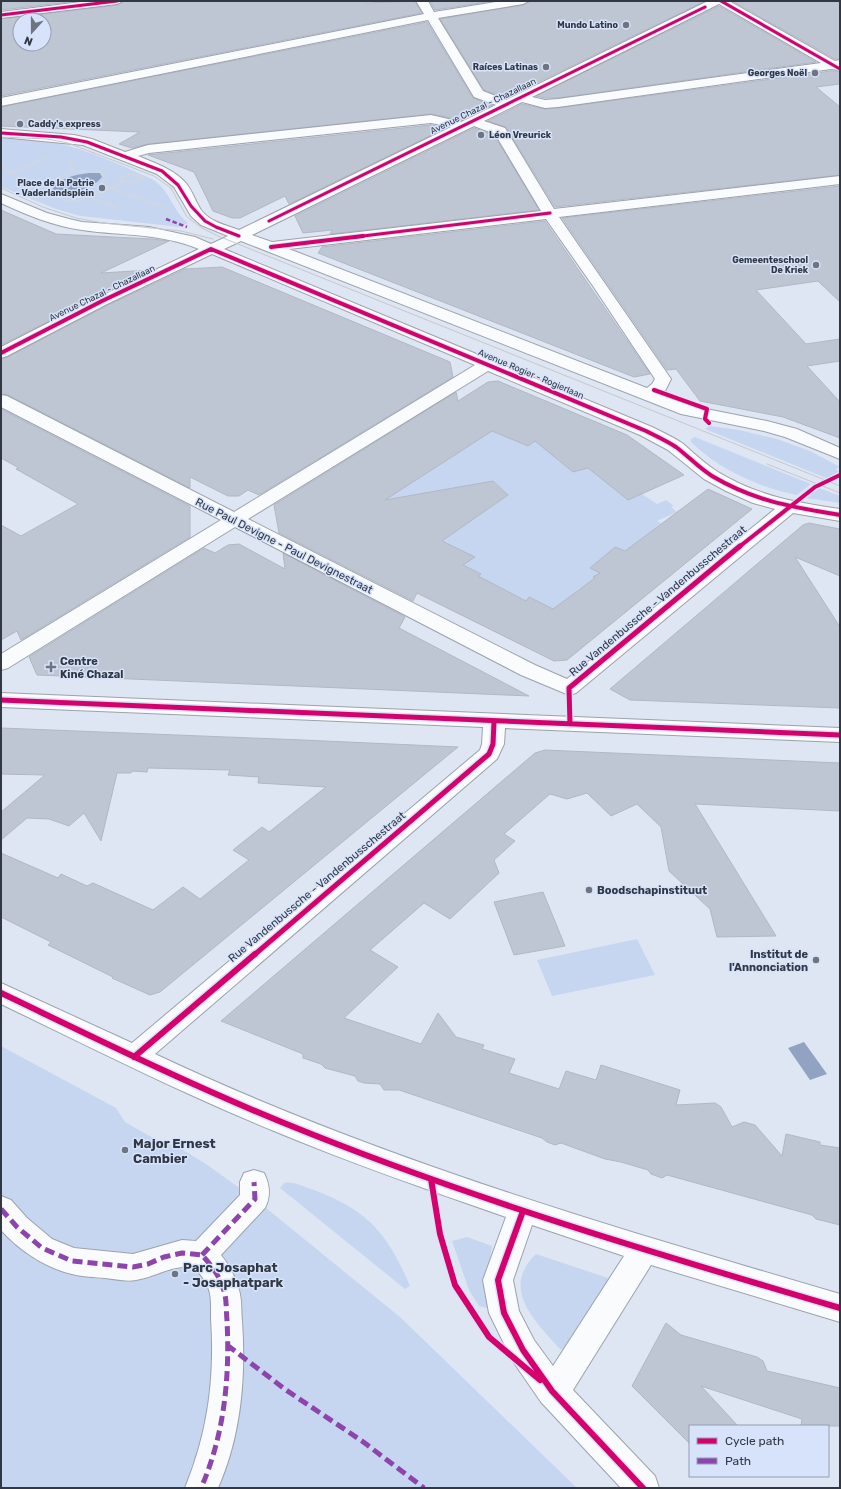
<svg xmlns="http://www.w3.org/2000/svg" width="841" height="1489" viewBox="0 0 841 1489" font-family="Rubik,sans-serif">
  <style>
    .green { fill: #c7d6f0 }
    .water { fill: #91a2c3 }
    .building { fill: #bec6d4; stroke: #b1b8c3; fill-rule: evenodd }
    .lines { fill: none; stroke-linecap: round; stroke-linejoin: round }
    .minor-casing { stroke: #9ca2ad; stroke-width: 2 }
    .path { stroke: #d5d7da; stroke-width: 1.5; stroke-dasharray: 2.5 1; stroke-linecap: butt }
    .minor { fill: #fafbfd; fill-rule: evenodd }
    .tram { stroke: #c6c8cc; stroke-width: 1 }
    .quiet-far1 { stroke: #8e44ad; stroke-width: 2.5; stroke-dasharray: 4.5 2.5; stroke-linecap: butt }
    .quiet { stroke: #8e44ad; stroke-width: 5; stroke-dasharray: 10 5; stroke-linecap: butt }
    .cycleway-far3-casing { stroke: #d6e3fb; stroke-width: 4.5 }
    .cycleway-far2-casing { stroke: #d6e3fb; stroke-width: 6 }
    .cycleway-far1-casing { stroke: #d6e3fb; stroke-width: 8 }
    .cycleway-casing { stroke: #d6e3fb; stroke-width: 9 }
    .cycleway-far3 { stroke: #d6006c; stroke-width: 3 }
    .cycleway-far2 { stroke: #d6006c; stroke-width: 4 }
    .cycleway-far1 { stroke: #d6006c; stroke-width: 5 }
    .cycleway { stroke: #d6006c; stroke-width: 6 }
    .poi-dot { fill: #6e7481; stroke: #d6e3fb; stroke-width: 1.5 }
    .labels { text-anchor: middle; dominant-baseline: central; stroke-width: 3; stroke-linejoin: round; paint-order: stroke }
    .far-poi-label { font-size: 9px; font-weight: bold; fill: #313743; stroke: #d6e3fb; text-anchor: end }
    .far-street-label { font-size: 9px; fill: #313743; stroke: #d6e3fb }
    .street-label { font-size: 11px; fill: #313743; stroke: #d6e3fb }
    .poi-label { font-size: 11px; font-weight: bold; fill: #313743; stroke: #d6e3fb; text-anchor: start }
    .near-poi-label { font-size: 13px; font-weight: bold; fill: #313743; stroke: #d6e3fb; text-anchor: start }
  </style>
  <rect width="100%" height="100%" fill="#dee6f3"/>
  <path class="green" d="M1,138C20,139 38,139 56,143C87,149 123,166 152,179C171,191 171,209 188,223L179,227L80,216L56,209L1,187Z
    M500,425L533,432L519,442L528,446L546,433L558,460L573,472L613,459L628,499L642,494L657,504L666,500L674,506L671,507L677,512L657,521L661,523L656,527L660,529L654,534L650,532L646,535L637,557L615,547L590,568L600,573L594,577L595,578L592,593L580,588L538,622L535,600L529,597L526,601L522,599L520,600L478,576L481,574L463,565L474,557L440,542L508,495L493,481L341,509L465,449L450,441Z
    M710,426L739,430L777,439L810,451L840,467L836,469L839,472L826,478L705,429Z
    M695,437L811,484L797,495C758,487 720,470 691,442V439Z
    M819,488L840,496V503L807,498Z
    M637,939L655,975L552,996L537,960Z
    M1,1046L116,1108L125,1122L162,1143L175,1145L206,1164L255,1199L400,1317L577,1488H1Z
    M284,1183C294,1181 304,1187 314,1190C368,1210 388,1234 410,1286L405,1289L280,1188Z
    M467,1237L492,1246L487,1282L489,1304L487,1308L479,1306L469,1290L452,1241Z
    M536,1254L614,1280L564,1351L560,1349C535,1321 500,1289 536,1254Z"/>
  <path class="water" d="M90,173H100L102,177C94,188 64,199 52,191C57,178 78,174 90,173Z
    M804,1042L827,1074L810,1080L788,1048Z"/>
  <path class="building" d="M1,1H77L1,10Z
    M124,1H365L366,3L415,1L422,13L1,96V19L117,5ZM20,20H44V44H20Z
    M430,1H493L435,10Z
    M530,1H705L506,98L484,90L440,19L523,5Z
    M732,1H840V59H835Z
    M719,6L816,62L558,98H545L536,96Z
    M427,22L473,98L492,105L461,120L431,114L148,144L132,148L119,144L140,132L1,126V107Z
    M831,71H840V84L816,87L840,107V175L555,207L506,127L488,121L522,104L545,109L558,108Z
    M431,125L446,128L289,204L285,196L240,218H232L213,211L194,172L148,155Z
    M474,128L494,135L539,210L330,234L332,230L303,233L295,216Z
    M840,186V302L818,281L756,290L806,344L840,339V361L807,366L840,402V438L783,417L700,401L676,369L667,370L562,218Z
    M1,210L56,234L152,239L169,241L101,273L151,270L1,345Z
    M545,221L650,374L634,377L318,253L322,247Z
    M222,267L450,362L453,377L259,495L248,490L239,496H228L190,477V488L8,395L1,394V359L8,357L108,305L185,269Z
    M498,381L627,435L684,475L628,500L588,468L573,472L535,441L528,446L492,431L385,500L493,481L508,495L442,541L475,557L463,565L481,574L478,576L526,601L529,597L553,609L595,578L593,577L600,573L590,568L615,547L625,551L708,489L752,509L567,660L554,661L417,593L413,601L279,533L274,505L456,392L458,401L488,382Z
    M1,409L190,506V537L21,640L17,631L1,640V525L21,536L78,504L16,469L19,468L1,458Z
    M809,523L840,529V576L795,557L840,627V708L630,700L610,689L803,525Z
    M239,544L285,569L283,553L405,617L399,628L529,696L37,675L29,657L204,548L215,553L228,545Z
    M1,728L303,740L458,747L160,992L150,995L112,978L113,977L48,945L51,942L1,917V853L58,878L61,874L87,886L93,883L153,910L183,887L200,899L249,860L233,850L262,827L269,832L326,787L258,783L259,777L228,775L230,770L148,768L147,772L132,771L131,773H117L101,841L84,813L69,826L49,819L27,818L1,840V812L45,775L1,774Z
    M545,750L840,763V811L695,804L776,936L717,937L710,909L669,871L661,827L637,804L611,816L587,793L567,799L550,794L504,834L515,841L494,860L499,873L450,919L424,903L370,950L398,967L344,1018L421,1044L438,1013L456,1037L484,1045L482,1049L515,1059L509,1073L559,1089L566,1071L596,1080L601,1065L680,1090L676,1105L715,1103L721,1107L732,1127L744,1122L755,1125L782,1156L786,1134L820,1142V1145L840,1148V1225L816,1219L812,1215L667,1175L662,1178L651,1174L648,1170L621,1162L605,1159L561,1143L555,1145L547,1142L542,1138L399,1090H384L380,1084L364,1083L358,1081L355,1076L325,1068L321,1064L303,1058V1054L221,1021L535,753Z
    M543,892L565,946L514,955L494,902Z
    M666,1323L681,1335L757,1357L763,1361L767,1371L840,1388V1426H801L802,1419L701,1386L738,1426H690V1444L632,1386Z"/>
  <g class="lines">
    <defs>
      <path id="minor" d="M89,1H123L117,4L1,18V12Z
        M416,1H428L434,12L502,1H529L523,4L438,18L483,91L506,100L708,1H729L835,61L840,60V70L831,69L558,107L545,108L522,102L484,121L505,128L554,209L840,176V184L559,217L671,379L665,391L661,394L691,406L767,421L797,429L840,448V459L785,437L764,431L681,414L241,241L224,249L652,427C662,432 673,437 682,443C694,453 705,464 718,472C758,496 794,502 840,509V521L793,513L576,693L569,695L521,675L235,527L8,668L1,670V654L221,520L1,407V395L7,396L234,512L475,365L212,254L107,304L7,356L1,358V347L97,298L199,249C160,233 123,236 82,230C53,226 27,215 1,203V194L47,213L69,219L82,222L149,227L195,237L211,244L228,236L201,225L191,216L174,187L157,174L83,145L1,137V129L74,135L92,139L125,152L148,145L431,115L461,122L496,105L474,97L428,20L1,106V98L424,14ZM719,4L821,63L558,99L545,100L532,97ZM431,123L451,127L239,230C226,225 210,222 201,210C195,201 192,189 184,181C171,168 154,163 138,156L149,153ZM474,126L495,134L541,211L272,242L252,235ZM546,219L593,286L655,379L652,384L647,388L289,249ZM488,371L640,435L668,450L704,479L726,491L753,503L775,509L567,679L535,665L248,519Z
        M1,693L840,728V742L505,728L504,744L497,759L155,1054C375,1158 608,1226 840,1294V1322L651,1265L573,1390L655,1476L659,1488H621L541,1402L512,1360L489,1313L483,1280L506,1217C428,1190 351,1163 274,1131C181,1093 92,1048 1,1004V983L132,1043L480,750L482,744L483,727L1,707ZM532,1225L624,1256L553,1366L534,1340L519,1311L513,1280Z
        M254,1170L264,1173C270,1185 271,1196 265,1208L221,1255C229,1265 236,1278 239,1290C242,1300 241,1311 242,1321C246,1377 241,1436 218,1488H185C208,1432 215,1379 211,1318C211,1307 212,1294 207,1285C204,1278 199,1273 194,1267C171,1265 158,1276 136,1280C126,1282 115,1279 105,1278C95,1277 83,1277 72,1274C45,1268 19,1250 1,1230V1196L11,1200L27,1218L52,1239L74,1248L133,1254L182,1240L196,1241L240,1195V1182L244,1173Z"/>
    </defs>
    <use href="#minor" class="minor-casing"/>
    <path class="path" d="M67,159L71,161L70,167L74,171
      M1,166L12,172L18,178L29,181L48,182L74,171L100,172L106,176L102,182L104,185L168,209
      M12,172L47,158
      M132,174L143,177L142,179L131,183L121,180V177Z
      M48,182L51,183L49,191L53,194H82L118,209
      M63,201H77L124,182"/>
    <use href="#minor" class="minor"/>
    <path class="tram" d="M1,137L47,139L68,143L154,176L171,188L187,217L202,228L218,236L840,486
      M1,188L43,207L76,218L103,223L181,231L213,239
      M767,464L840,493"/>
    <path class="quiet-far1" d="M166,219L187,227"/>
    <path class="quiet" d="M1,1209L17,1227L42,1248L72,1261L133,1267L148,1264L164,1257L182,1253L202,1255C211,1265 219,1275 223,1288C227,1298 226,1310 227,1321C230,1378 224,1436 201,1488
      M202,1255L255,1199L254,1182
      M227,1345L286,1390L362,1441L424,1488"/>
    <defs>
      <path id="cycleway-far3" d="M721,1L840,69
        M1,15L117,1
        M1,133L61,137L87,142L162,171L178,185L191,206L205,221L216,227L239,236
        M269,221L705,7
        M355,237L550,213"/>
      <path id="cycleway-far2" d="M271,247L363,236
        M1,353L102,301L211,249L646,431C656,436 667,441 676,447C688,456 699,468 712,476C754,501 792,507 840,515
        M654,390L707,409L705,419L709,423
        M739,547L815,487L840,475"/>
      <path id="cycleway-far1" d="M1,700L840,735
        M570,724L569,688L740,546
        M254,955L489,754L493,744L494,722"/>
      <path id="cycleway" d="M1,993C95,1038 188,1084 284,1123C465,1197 653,1253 840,1308
        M134,1057L255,954
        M431,1179L440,1234L455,1285L489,1337L540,1380
        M523,1211L498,1280L504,1313L523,1350L552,1391L643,1488"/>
    </defs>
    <use href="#cycleway-far3" class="cycleway-far3-casing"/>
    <use href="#cycleway-far2" class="cycleway-far2-casing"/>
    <use href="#cycleway-far1" class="cycleway-far1-casing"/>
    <use href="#cycleway" class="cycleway-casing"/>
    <use href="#cycleway-far3" class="cycleway-far3"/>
    <use href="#cycleway-far2" class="cycleway-far2"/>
    <use href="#cycleway-far1" class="cycleway-far1"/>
    <use href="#cycleway" class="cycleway"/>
  </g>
  <g class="poi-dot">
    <circle cx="626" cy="25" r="4"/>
    <circle cx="546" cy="67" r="4"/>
    <circle cx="815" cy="73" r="4"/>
    <circle cx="20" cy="124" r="4"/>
    <circle cx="481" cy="135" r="4"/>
    <circle cx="102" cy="188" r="4"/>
    <circle cx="816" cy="265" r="4"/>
    <path d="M49 661h4v4h4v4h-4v4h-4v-4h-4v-4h4z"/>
    <circle cx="589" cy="890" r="4"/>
    <circle cx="816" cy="960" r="4"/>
    <circle cx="125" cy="1150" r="4"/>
    <circle cx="175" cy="1274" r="4"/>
  </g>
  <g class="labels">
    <g class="far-poi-label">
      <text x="618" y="25">Mundo Latino</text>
      <text x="538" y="67">Raíces Latinas</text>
      <text x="807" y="73">Georges Noël</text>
      <text x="28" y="124" text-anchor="start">Caddy's express</text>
      <text x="489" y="135" text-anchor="start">Léon Vreurick</text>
      <text x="94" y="183">Place de la Patrie<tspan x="94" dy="10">- Vaderlandsplein</tspan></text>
      <text x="808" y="260">Gemeenteschool<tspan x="808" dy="10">De Kriek</tspan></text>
    </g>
    <g class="far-street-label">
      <text transform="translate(483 106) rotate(-26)">Avenue Chazal - Chazallaan</text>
      <text transform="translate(102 293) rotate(-26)">Avenue Chazal - Chazallaan</text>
      <text transform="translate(531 374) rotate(23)">Avenue Rogier - Rogierlaan</text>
    </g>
    <g class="street-label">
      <text transform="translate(284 546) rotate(27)">Rue Paul Devigne - Paul Devignestraat</text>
      <text transform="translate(658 601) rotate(-40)">Rue Vandenbussche - Vandenbusschestraat</text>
      <text transform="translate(317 887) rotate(-40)">Rue Vandenbussche - Vandenbusschestraat</text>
    </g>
    <g class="poi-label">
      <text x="60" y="661">Centre<tspan x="60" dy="13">Kiné Chazal</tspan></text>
      <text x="597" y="890">Boodschapinstituut</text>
      <text x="808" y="954" text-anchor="end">Institut de<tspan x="808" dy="13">l'Annonciation</tspan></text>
    </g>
    <g class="near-poi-label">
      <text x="133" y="1143">Major Ernest<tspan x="133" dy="15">Cambier</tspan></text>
      <text x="183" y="1267">Parc Josaphat<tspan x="183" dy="15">- Josaphatpark</tspan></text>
    </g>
  </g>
  <rect width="841" height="1489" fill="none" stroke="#313743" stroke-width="4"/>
  <rect x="689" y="1425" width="140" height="52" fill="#d6e3fb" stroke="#949eb1"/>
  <rect x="697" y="1438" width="20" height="6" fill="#d6006c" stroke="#949eb1"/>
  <text x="725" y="1445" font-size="12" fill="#313743">Cycle path</text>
  <rect x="697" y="1458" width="20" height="6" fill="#8e44ad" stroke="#949eb1"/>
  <text x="725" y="1465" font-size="12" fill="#313743">Path</text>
  <g transform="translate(32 32) rotate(201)"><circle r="19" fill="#d6e3fb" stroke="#949eb1"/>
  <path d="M0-3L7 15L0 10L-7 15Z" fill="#6e7481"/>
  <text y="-6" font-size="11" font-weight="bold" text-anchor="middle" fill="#313743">N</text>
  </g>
</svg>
